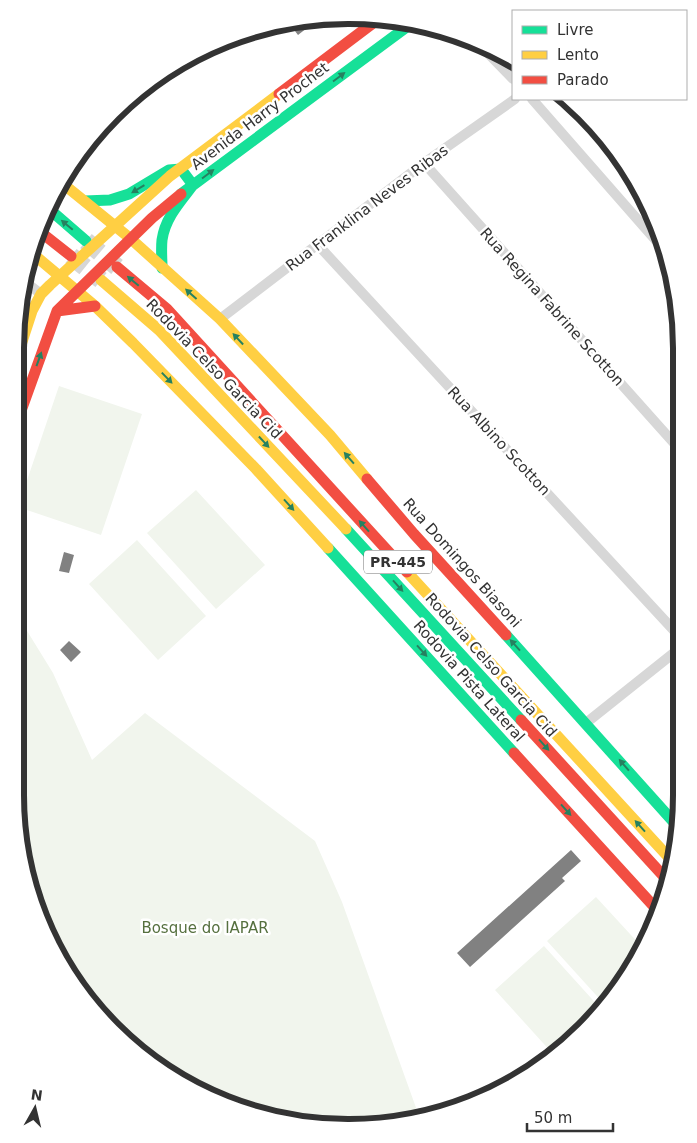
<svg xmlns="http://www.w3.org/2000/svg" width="697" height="1143" viewBox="0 0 697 1143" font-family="'DejaVu Sans',sans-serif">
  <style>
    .green { fill: #f1f5ed }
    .building { fill: #818181 }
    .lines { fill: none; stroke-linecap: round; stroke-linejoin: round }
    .highway-tunnel { stroke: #d6d6d6; stroke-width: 18; stroke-dasharray: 18 9; stroke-linecap: butt }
    .street { stroke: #d7d7d7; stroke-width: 10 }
    .fast { stroke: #16e098; stroke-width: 11 }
    .slow { stroke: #ffcf43; stroke-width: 11 }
    .jam { stroke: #f24e42; stroke-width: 11 }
    .oneway { fill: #268160 }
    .labels { text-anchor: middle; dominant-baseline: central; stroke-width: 5; stroke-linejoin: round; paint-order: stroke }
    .shield { fill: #fff; stroke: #707070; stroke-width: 1 }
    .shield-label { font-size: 14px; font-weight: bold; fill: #333 }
    .street-label { font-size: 15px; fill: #333; stroke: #fff }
    .park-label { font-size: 15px; fill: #56703f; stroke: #fff }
    .rim { fill: none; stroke: #333; stroke-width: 6 }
  </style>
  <rect width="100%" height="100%" fill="#fff"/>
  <path class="green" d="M59,386L142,414L101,535L18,507Z
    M196,490L265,565L216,609L147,533Z
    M137,540L206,616L158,660L89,584Z
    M16,613L53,673L92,760L145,713L315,841L342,902L419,1116L348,1128L242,1110L146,1059L84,997L33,901L15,794Z
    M596,897L642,947L613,997L605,1005L547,941Z
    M544,946L601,1009L553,1054L495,990Z"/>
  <path class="building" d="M321,17L298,35L288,22L305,18Z
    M64,552L74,555L69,573L59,571Z
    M69,641L81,652L71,662L60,650Z
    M571,850L581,861L562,878L565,881L470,967L457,953Z"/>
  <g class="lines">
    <path class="highway-tunnel" d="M86,241L117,267
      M71,256L101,280"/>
    <path class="street" d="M478,43L513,79
      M532,99L666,252
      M424,163L681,451
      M318,245L680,637
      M24,281L41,294
      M220,319L424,163L515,99
      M586,723L680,648"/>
    <path class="fast" d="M181,194L412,23
      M85,201L110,200L129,194L169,170L181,169L193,185C180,202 165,218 162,240C161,249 162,259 162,268
      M48,208L86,241
      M346,529L521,720
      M328,548L514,753
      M506,635L679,828"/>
    <path class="slow" d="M62,183L131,239L220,319L330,435L367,479
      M32,253L95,306L133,343L256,469L328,548
      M101,280L159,330L346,529
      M18,354L32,311L41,294L50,285L170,176L279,94
      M407,572L673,862"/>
    <path class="jam" d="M279,94L381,17
      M38,230L71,256
      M117,267L167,309L407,572
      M57,311L95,306
      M17,422L57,311L152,218L181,194
      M367,479L414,534L506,635
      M521,720L668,881
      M514,753L659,912"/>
  </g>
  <defs><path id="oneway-solid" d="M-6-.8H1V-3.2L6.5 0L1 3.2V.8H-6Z" transform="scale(1.25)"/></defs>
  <g class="oneway">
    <use href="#oneway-solid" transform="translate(339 77) rotate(-37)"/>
    <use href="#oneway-solid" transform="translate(208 174) rotate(-37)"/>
    <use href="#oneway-solid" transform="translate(138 189) rotate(149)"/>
    <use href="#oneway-solid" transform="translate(67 225) rotate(-140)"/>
    <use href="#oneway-solid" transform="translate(133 281) rotate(-140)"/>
    <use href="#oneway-solid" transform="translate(191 294) rotate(-138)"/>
    <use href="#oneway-solid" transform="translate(238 339) rotate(-133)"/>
    <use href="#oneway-solid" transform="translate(39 359) rotate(-70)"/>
    <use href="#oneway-solid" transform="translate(167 378) rotate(46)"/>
    <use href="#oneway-solid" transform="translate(264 442) rotate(47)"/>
    <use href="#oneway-solid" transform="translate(349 458) rotate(-131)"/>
    <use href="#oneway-solid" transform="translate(289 505) rotate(48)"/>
    <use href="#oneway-solid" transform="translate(364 526) rotate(-132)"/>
    <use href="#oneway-solid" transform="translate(398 586) rotate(48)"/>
    <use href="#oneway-solid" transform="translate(515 645) rotate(-132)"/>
    <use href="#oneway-solid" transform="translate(422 651) rotate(48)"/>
    <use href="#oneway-solid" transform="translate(544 745) rotate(48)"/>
    <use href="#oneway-solid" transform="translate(624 765) rotate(-131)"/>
    <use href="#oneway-solid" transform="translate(566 810) rotate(48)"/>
    <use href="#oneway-solid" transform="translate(640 826) rotate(-132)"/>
  </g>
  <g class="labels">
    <rect class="shield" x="364" y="550.5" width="68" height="23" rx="4"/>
    <g class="shield-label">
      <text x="398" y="562">PR-445</text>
    </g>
    <g class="street-label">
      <text transform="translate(260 116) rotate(-37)">Avenida Harry Prochet</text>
      <text transform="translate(367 208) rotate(-37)">Rua Franklina Neves Ribas</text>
      <text transform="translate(552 307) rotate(48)">Rua Regina Fabrine Scotton</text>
      <text transform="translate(214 369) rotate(46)">Rodovia Celso Garcia Cid</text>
      <text transform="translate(499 441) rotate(47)">Rua Albino Scotton</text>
      <text transform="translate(462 563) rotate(48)">Rua Domingos Biasoni</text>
      <text transform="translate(491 665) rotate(48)">Rodovia Celso Garcia Cid</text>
      <text transform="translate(469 681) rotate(48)">Rodovia Pista Lateral</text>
    </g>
    <g class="park-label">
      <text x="205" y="928">Bosque do IAPAR</text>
    </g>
  </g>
  <path d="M0 0H697V1143H0ZM348 24H349A324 324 0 0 1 673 348V795A324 324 0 0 1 349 1119H348A324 324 0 0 1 24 795V348A324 324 0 0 1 348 24Z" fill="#fff" fill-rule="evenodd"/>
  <path class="rim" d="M348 24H349A324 324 0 0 1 673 348V795A324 324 0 0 1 349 1119H348A324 324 0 0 1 24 795V348A324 324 0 0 1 348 24Z"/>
  <rect x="512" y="10" width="175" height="90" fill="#ffffff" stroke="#adadad"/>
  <rect x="522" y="26" width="25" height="8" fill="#16e098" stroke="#adadad"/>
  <text x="557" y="35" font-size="15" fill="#333333">Livre</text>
  <rect x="522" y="51" width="25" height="8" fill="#ffcf43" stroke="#adadad"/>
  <text x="557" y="60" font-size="15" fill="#333333">Lento</text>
  <rect x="522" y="76" width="25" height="8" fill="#f24e42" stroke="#adadad"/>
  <text x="557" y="85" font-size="15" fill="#333333">Parado</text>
  <g transform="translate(35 1108) rotate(8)" stroke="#ffffff" stroke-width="4" paint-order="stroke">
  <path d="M0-4L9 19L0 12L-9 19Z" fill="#333333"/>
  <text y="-8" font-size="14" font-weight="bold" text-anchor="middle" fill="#333333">N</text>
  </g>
  <path d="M527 1123v8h86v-8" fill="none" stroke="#333333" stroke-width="2.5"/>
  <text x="534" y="1123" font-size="15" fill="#333333" stroke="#ffffff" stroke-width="4" paint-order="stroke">50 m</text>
</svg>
